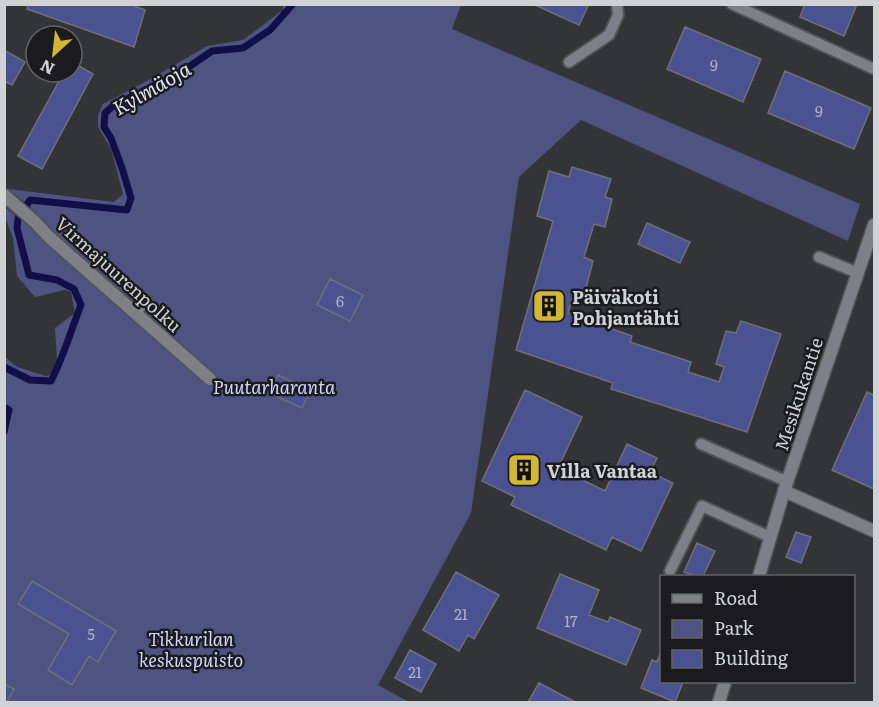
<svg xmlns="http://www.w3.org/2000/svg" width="879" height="707" viewBox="0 0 879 707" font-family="Literata,serif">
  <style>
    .green { fill: #4d5481 }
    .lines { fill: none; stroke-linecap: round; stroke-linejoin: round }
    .stream { stroke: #120e48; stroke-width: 7 }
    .building { fill: #4b5292; stroke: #6f7075; stroke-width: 1.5 }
    .service-casing { stroke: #525255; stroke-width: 14 }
    .minor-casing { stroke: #525255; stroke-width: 15 }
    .service { stroke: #7f8085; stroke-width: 10 }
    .minor { stroke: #7f8085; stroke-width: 12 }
    .labels { text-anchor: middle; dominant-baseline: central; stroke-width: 5; stroke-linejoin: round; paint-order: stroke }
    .number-label { font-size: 15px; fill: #b0b2c4 }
    .street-label { font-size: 18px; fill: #d1d2d4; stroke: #1b1b1d }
    .poi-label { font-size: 18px; font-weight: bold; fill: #d1d2d4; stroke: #1b1b1d; text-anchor: start }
    .park-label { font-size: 18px; font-style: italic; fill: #d0d7fd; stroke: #1b1b1d }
    .water-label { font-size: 20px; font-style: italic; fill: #dee2f6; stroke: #1b1b1d }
  </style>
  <rect width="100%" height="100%" fill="#333438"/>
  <path class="green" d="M283,5H461L452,29L860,204L848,241L581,120L519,177L471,513L378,685L409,702H5V357L17,367L46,376L52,374L57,360L55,328L75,313L71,292L65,290L35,297L17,276L13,238L5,217V207L22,221L31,207L8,189L114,202L123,194L111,149L98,127V115L103,104L154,77L207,46L243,40L283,10Z"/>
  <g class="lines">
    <path class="stream" d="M4,367L30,380L51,381C64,356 71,330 81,305L74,289L57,280L29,275L17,228L18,218L30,200L127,210L131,198L122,168L111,138L104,127L105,113L113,106L180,73L212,51L243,48L270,30L293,4
      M4,407L9,410L4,432"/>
  </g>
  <path class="building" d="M28,4H129L145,10L134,47L27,9Z
    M533,4H589L579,25Z
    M805,4H857L844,36L800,17Z
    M685,27L761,59L743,102L667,69Z
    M4,50L25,62L12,85L4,81Z
    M72,62L93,74L42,169L18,156L64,72H72Z
    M785,71L871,108L854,149L768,113Z
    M572,167L611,179L605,197L612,199L605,227L594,224L584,257L593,261L583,299L573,296L568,313L632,336L630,342L691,362L688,372L719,382L724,367L716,364L726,331L736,333L741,321L781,334L747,432L611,389L613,383L516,350L553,221L537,216L549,171L569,177Z
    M647,223L690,242L680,263L638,244Z
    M330,279L363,295L350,321L317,305Z
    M278,375L310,391L302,408L269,393Z
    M525,390L582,417L558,468L605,491L627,444L657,458L650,472L673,483L641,551L612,537L606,550L511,505L515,497L482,481Z
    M867,392L874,395V489L832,470Z
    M796,532L811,537L801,563L786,557Z
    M697,543L715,551L703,576H695L684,572Z
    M456,572L499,595L474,639L468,635L459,651L423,630Z
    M560,574L599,590L589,615L608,622L610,617L641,630L626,665L537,628Z
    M32,581L116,631L98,662L89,656L72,685L48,670L69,634L18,604Z
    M410,650L436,664L421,692L395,678Z
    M660,654L662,655V682H683L675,702L641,688L652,660L657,662Z
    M539,683L575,702H528Z
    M4,684L14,689L7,702H4Z"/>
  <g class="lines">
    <defs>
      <path id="service" d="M732,4L874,69
        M569,62L609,35L618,15L617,4
        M819,257L858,273
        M135,313L147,300
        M701,444L788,482
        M670,571L702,506L770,537"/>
      <path id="minor" d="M4,195L35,222L49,237L210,379
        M784,491L874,531
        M759,576L784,491L874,225
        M719,702L725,682"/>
    </defs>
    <use href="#service" class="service-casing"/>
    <use href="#minor" class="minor-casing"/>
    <use href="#service" class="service"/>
    <use href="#minor" class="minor"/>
  </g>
  <defs>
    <symbol id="building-square" viewBox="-11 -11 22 22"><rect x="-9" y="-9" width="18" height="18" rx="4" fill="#d2b735" stroke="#1b1b1d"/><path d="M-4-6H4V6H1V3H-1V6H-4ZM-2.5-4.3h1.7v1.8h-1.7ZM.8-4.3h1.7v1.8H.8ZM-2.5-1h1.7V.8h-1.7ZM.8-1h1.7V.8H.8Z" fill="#111"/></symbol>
  </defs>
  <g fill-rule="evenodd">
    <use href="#building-square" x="530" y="287" width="38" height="38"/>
    <use href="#building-square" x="505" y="451" width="38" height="38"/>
  </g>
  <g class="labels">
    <g class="number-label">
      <text x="714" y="64">9</text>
      <text x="819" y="110">9</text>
      <text x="340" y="300">6</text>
      <text x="461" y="613">21</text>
      <text x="571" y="620">17</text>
      <text x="91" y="633">5</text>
      <text x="415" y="671">21</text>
    </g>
    <g class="street-label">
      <text transform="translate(119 274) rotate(42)">Virmajuurenpolku</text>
      <text transform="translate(798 394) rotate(-72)">Mesikukantie</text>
    </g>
    <g class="poi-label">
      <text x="572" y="296">Päiväkoti<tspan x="572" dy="21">Pohjantähti</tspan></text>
      <text x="547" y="470">Villa Vantaa</text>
    </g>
    <g class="park-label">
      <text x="274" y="386">Puutarharanta</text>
      <text x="191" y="638">Tikkurilan<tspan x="191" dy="21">keskuspuisto</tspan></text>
    </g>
    <g class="water-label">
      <text transform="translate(151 87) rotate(-30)">Kylmäoja</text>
    </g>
  </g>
  <rect width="879" height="707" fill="none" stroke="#d1d2d4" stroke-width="12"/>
  <rect x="660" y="575" width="195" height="108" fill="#1b1b1d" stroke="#646466" stroke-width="1.5"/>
  <rect x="672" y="594" width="30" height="9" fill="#7f8085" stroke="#646466" stroke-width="1.5"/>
  <text x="714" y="605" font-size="18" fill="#d1d2d4">Road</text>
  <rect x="672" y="620" width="30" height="18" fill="#4d5481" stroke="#646466" stroke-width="1.5"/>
  <text x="714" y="635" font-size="18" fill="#d1d2d4">Park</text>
  <rect x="672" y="650" width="30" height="18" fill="#4b5292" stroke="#646466" stroke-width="1.5"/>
  <text x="714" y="665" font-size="18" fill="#d1d2d4">Building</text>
  <g transform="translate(54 54) rotate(207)"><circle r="28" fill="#1b1b1d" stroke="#646466" stroke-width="1.5"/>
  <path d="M0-4.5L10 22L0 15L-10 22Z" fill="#d2b735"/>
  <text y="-9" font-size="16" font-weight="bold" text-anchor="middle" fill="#d1d2d4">N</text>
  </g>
</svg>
